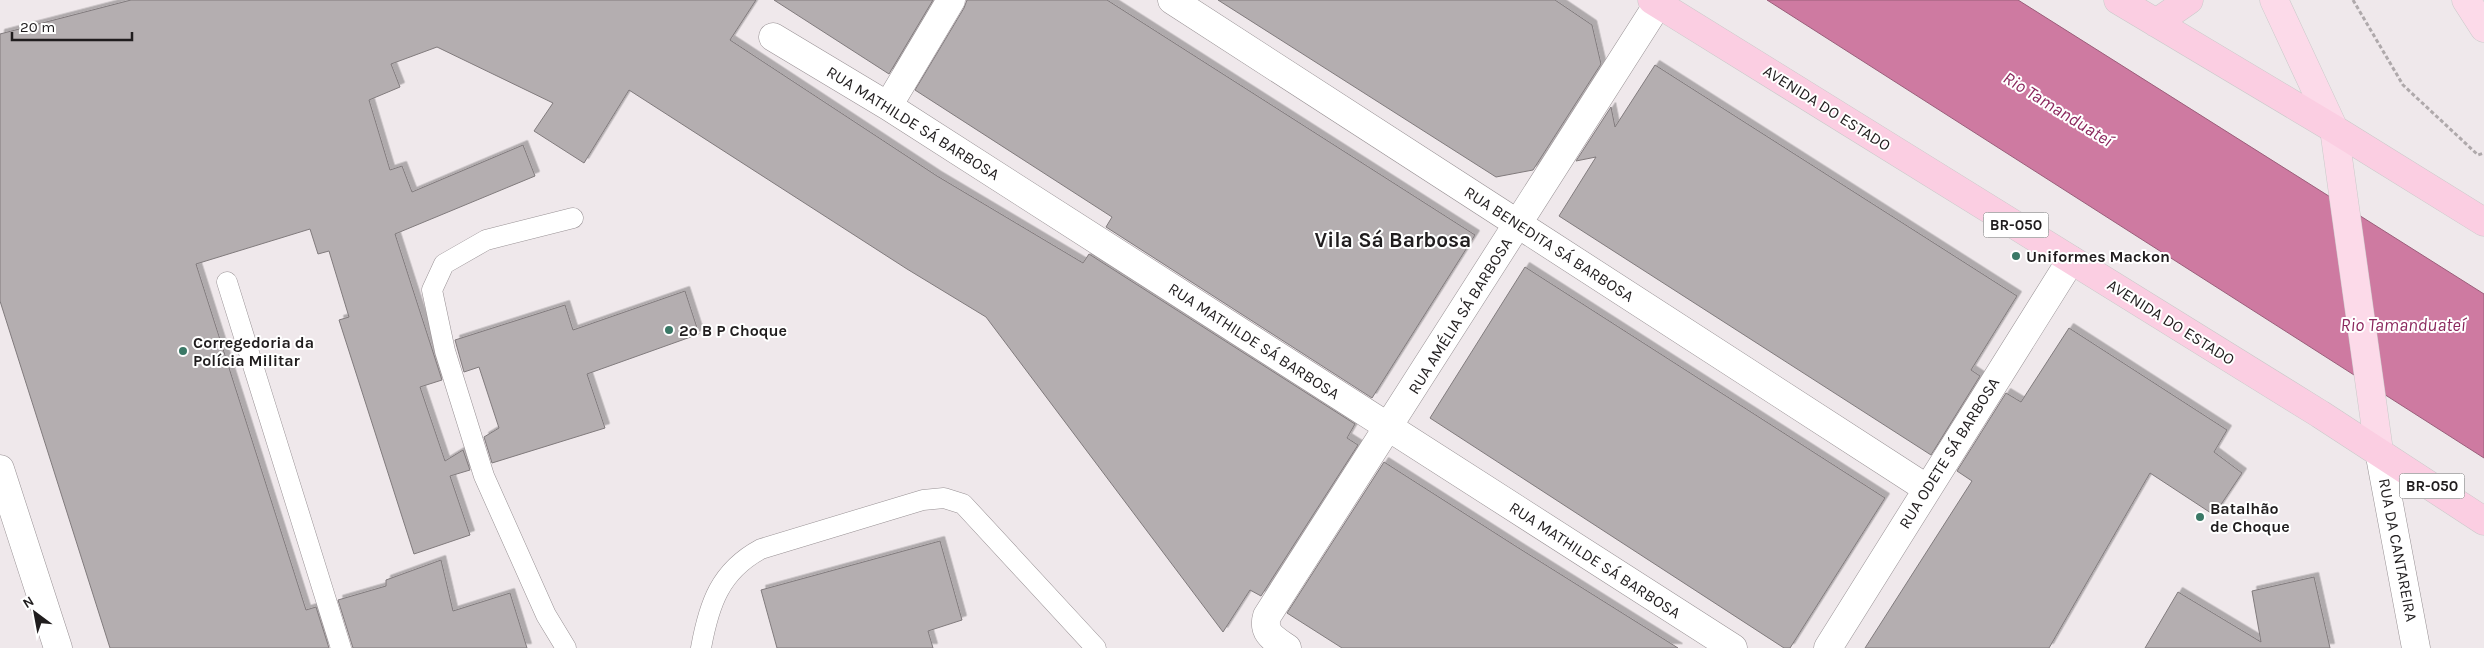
<svg xmlns="http://www.w3.org/2000/svg" width="2484" height="648" viewBox="0 0 2484 648" font-family="Karla,sans-serif">
  <style>
    .water { fill: #ce7aa1; stroke: #9a5e7a }
    .building { fill: #b4aeb0; stroke: #817b7d; filter: url(#shadow) }
    .lines { fill: none; stroke-linecap: round; stroke-linejoin: round }
    .service-casing { stroke: #989194; stroke-width: 21 }
    .minor-casing { stroke: #989194; stroke-width: 29 }
    .tertiary-casing { stroke: #989194; stroke-width: 29 }
    .primary-casing { stroke: #c9c9c9; stroke-width: 29 }
    .trunk-casing { stroke: #c9c9c9; stroke-width: 29 }
    .path { stroke: #afa9ab; stroke-width: 3; stroke-dasharray: 4 2.5; stroke-linecap: butt }
    .service { stroke: #fff; stroke-width: 20 }
    .minor { stroke: #fff; stroke-width: 28 }
    .tertiary { stroke: #fff; stroke-width: 28 }
    .primary { stroke: #fcdae9; stroke-width: 28 }
    .trunk { stroke: #fbcee2; stroke-width: 28 }
    .poi-dot { fill: #3a7866; stroke: #fff; stroke-width: 2 }
    .labels { text-anchor: middle; dominant-baseline: central; stroke-width: 4; stroke-linejoin: round; paint-order: stroke }
    .shield { fill: #fff; stroke: #636162; stroke-width: 1 }
    .shield-label { font-size: 15px; font-weight: bold; fill: #201d1e }
    .street-label { font-size: 16px; fill: #201d1e; stroke: #fff }
    .poi-label { font-size: 16px; font-weight: bold; fill: #201d1e; stroke: #fff; text-anchor: start }
    .water-label { font-size: 18px; font-style: italic; fill: #8b275d; stroke: #fff }
    .district-label { font-size: 21px; font-weight: bold; fill: #201d1e; stroke: #fff }
  </style>
  <defs>
    <filter id="shadow"><feDropShadow dx="4.5" dy="-4.5" stdDeviation="0" flood-color="#0004"/></filter>
  </defs>
  <rect width="100%" height="100%" fill="#efe8eb"/>
  <path class="water" d="M1767,0H2018L2484,294V458Z"/>
  <path class="building" d="M131,0H756L730,40L937,176L1083,263L1089,254L1355,424L1347,438L1358,445L1261,596L1250,590L1223,632L986,317L907,269L629,90L584,163L534,131L553,103L437,47L391,64L400,87L369,100L390,170L402,166L412,192L523,145L535,176L395,234L442,380L420,387L445,461L463,450L470,470L450,476L470,535L414,554L339,320L349,317L329,251L318,254L310,229L196,264L306,610L316,607L329,648H110L0,301V34Z
    M774,0H933L889,74Z
    M967,0H1107L1475,235L1372,398L1106,227L1112,217L915,90L964,8Z
    M1218,0H1555L1592,25L1601,64L1533,170L1496,177Z
    M1655,65L2017,296L1971,370L1980,376L1931,455L1559,216L1596,157L1576,161L1611,107L1615,127Z
    M1525,267L1885,498L1790,648H1784L1430,418Z
    M685,291L699,334L587,374L605,428L492,463L484,437L499,428L479,367L464,372L455,340L565,305L573,330Z
    M2069,328L2227,430L2214,452L2242,473L2214,515L2150,473L2049,648H1865L1972,481L1957,471L2006,393L2021,402Z
    M1384,462L1517,547L1678,648H1342L1287,613Z
    M940,541L962,620L928,631L933,648H777L761,590Z
    M441,560L453,611L510,593L527,648H353L338,600L386,586V580Z
    M2314,577L2330,648H2145L2178,592L2261,642L2252,591Z"/>
  <g class="lines">
    <defs>
      <path id="service" d="M227,282L341,648
        M566,648L546,615L484,476L445,351L432,290L444,264L486,240L573,218
        M701,648C709,604 720,571 761,549L923,500L944,498L963,504L1096,648"/>
      <path id="minor" d="M1172,0L1926,488
        M773,37L888,106L1733,648
        M888,106L951,0
        M0,469L58,648
        M1287,648C1274,639 1262,633 1267,616L1658,4
        M1828,648L2071,260"/>
      <path id="tertiary" d="M2379,451L2416,648"/>
      <path id="primary" d="M2274,0L2334,129L2379,451
        M2466,0L2484,28"/>
      <path id="trunk" d="M1652,0L2320,414L2484,521
        M2118,0L2334,129L2484,222
        M2156,23L2189,0"/>
    </defs>
    <use href="#service" class="service-casing"/>
    <use href="#minor" class="minor-casing"/>
    <use href="#tertiary" class="tertiary-casing"/>
    <use href="#primary" class="primary-casing"/>
    <use href="#trunk" class="trunk-casing"/>
    <path class="path" d="M2353,0L2403,85L2478,155L2484,153"/>
    <use href="#service" class="service"/>
    <use href="#minor" class="minor"/>
    <use href="#tertiary" class="tertiary"/>
    <use href="#primary" class="primary"/>
    <use href="#trunk" class="trunk"/>
  </g>
  <g class="poi-dot">
    <circle cx="2016" cy="256" r="5"/>
    <circle cx="669" cy="330" r="5"/>
    <circle cx="183" cy="351" r="5"/>
    <circle cx="2200" cy="517" r="5"/>
  </g>
  <g class="labels">
    <g class="shield">
      <rect x="1983.5" y="212.5" width="65" height="25" rx="4"/>
      <rect x="2399.5" y="473.5" width="65" height="25" rx="4"/>
    </g>
    <g class="shield-label">
      <text x="2016" y="225">BR-050</text>
      <text x="2432" y="486">BR-050</text>
    </g>
    <g class="street-label">
      <text transform="translate(1827 108) rotate(32)">AVENIDA DO ESTADO</text>
      <text transform="translate(913 123) rotate(32)">RUA MATHILDE SÁ BARBOSA</text>
      <text transform="translate(1549 244) rotate(33)">RUA BENEDITA SÁ BARBOSA</text>
      <text transform="translate(1460 316) rotate(-58)">RUA AMÉLIA SÁ BARBOSA</text>
      <text transform="translate(2171 322) rotate(32)">AVENIDA DO ESTADO</text>
      <text transform="translate(1254 341) rotate(33)">RUA MATHILDE SÁ BARBOSA</text>
      <text transform="translate(1949 453) rotate(-58)">RUA ODETE SÁ BARBOSA</text>
      <text transform="translate(2398 550) rotate(79)">RUA DA CANTAREIRA</text>
      <text transform="translate(1595 560) rotate(33)">RUA MATHILDE SÁ BARBOSA</text>
    </g>
    <g class="poi-label">
      <text x="2026" y="256">Uniformes Mackon</text>
      <text x="679" y="330">2º B P Choque</text>
      <text x="193" y="342">Corregedoria da<tspan x="193" dy="18">Polícia Militar</tspan></text>
      <text x="2210" y="508">Batalhão<tspan x="2210" dy="18">de Choque</tspan></text>
    </g>
    <g class="water-label">
      <text transform="translate(2058 109) rotate(32)">Rio Tamanduateí</text>
      <text x="2403" y="325">Rio Tamanduateí</text>
    </g>
    <g class="district-label">
      <text x="1393" y="240">Vila Sá Barbosa</text>
    </g>
  </g>
  <g transform="translate(35 613) rotate(328)" stroke="#ffffff" stroke-width="4" paint-order="stroke">
  <path d="M0-4L9 19L0 12L-9 19Z" fill="#201d1e"/>
  <text y="-8" font-size="14" font-weight="bold" text-anchor="middle" fill="#201d1e">N</text>
  </g>
  <path d="M12 32v8h120v-8" fill="none" stroke="#201d1e" stroke-width="2.5"/>
  <text x="20" y="32" font-size="15" fill="#201d1e" stroke="#ffffff" stroke-width="4" paint-order="stroke">20 m</text>
</svg>
